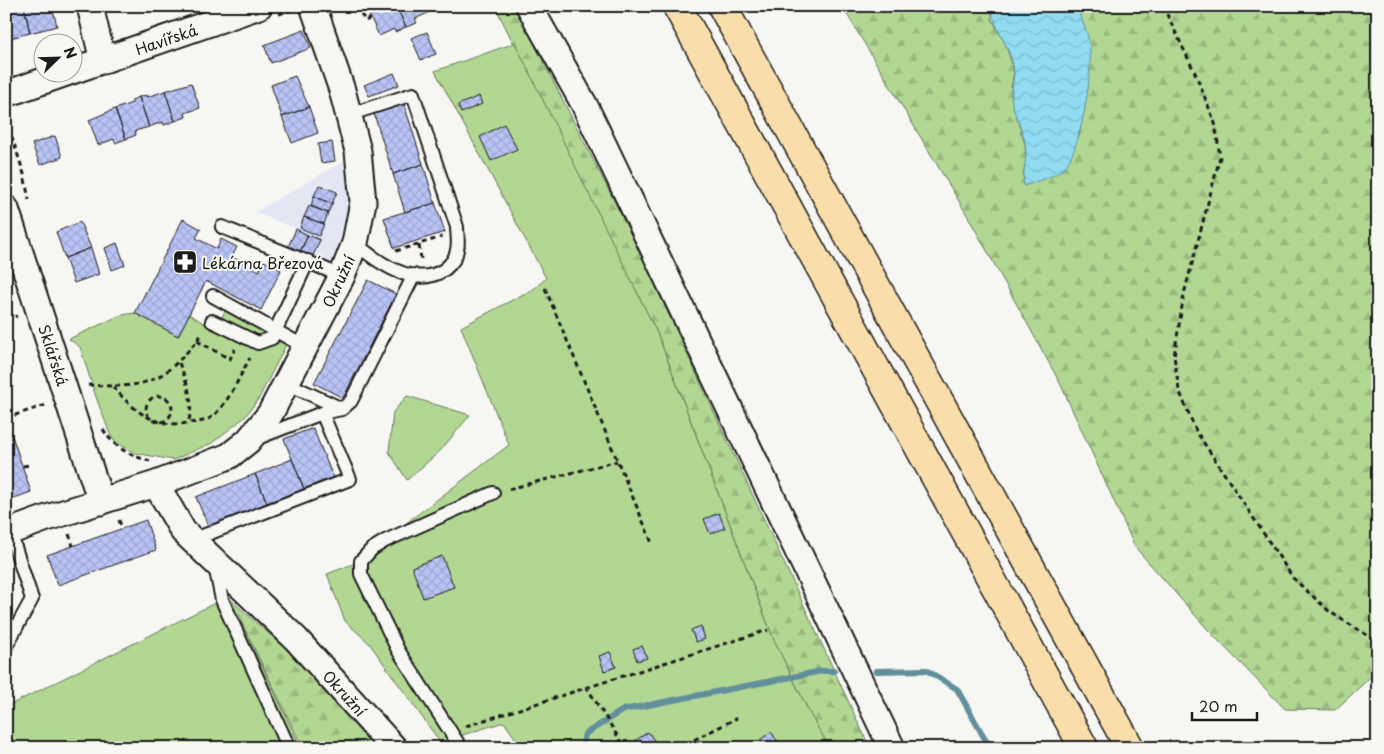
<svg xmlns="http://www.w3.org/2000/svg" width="1384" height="754" viewBox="0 0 1384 754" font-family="'Playpen Sans',sans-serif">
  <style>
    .built { fill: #e4e7f3 }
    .forest { fill: url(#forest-firs); stroke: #667a58 }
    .green { fill: #b1d793; stroke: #667a58 }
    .water { fill: url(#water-waves); stroke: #628f9c }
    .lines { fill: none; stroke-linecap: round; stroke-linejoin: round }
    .stream { stroke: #628f9c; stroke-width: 6 }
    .building { fill: url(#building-cross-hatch); stroke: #1c1c1c }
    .lane-casing { stroke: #1c1c1c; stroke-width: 16 }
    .street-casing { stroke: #1c1c1c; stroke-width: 29 }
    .highway-casing { stroke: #1c1c1c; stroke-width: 31 }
    .path { stroke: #1c1c1c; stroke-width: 3; stroke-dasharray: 5 4; stroke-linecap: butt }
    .lane { stroke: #f6f6f2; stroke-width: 12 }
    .street { stroke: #f6f6f2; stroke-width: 25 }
    .highway { stroke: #f9deab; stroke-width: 28 }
    .labels { text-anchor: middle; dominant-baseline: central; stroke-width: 4; stroke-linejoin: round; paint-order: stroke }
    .street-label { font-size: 15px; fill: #1c1c1c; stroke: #f6f6f2 }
    .poi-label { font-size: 15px; fill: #1c1c1c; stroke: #f6f6f2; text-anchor: start }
  </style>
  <defs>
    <pattern id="forest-firs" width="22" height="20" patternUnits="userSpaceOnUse" patternTransform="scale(1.25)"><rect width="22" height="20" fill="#b1d793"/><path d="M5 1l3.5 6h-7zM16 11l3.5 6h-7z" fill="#98b87e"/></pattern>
    <pattern id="water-waves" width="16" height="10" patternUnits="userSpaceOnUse" patternTransform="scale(1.25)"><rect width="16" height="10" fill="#91dcf2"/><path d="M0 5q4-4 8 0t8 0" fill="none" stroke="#7cbccf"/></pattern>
    <pattern id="building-cross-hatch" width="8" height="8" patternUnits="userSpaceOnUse" patternTransform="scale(1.25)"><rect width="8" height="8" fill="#b9c4f5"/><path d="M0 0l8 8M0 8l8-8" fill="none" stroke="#9ea8d1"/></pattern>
  </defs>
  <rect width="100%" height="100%" fill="#f6f6f2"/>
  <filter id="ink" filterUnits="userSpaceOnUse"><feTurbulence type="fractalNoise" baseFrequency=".02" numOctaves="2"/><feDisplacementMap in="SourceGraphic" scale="10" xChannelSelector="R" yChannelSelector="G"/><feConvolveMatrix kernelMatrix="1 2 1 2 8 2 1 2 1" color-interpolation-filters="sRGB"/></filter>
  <g filter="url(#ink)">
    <path class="built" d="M346,160L350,198L340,241L328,270L288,247L296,229L255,212Z"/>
    <path class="forest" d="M495,6H515L636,244L870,748H830L811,716L773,638L658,335Z
      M842,6H992V19L1005,43L1014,71L1011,88L1019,125L1025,144L1026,162L1023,174L1025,186L1079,137C1084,100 1087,42 1077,6H1378V670L1335,710L1285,709L1209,631L1135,547L1060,383L1027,323L966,213Z
      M230,599L300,661L375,748H303Z"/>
    <path class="green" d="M515,43L658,335L773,638L811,716L830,748H522L504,722L440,742L369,643L345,621L327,574L358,562L401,527L509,445L461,327L535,288L546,278L435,71Z
      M225,311L287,343L259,398L245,417L212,443L173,460L135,453L115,442L110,434L96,397L80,347L69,339L121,315L135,313L178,336L189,314L215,330Z
      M407,396L470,415L440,451L407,480L389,452L393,412Z
      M229,596L301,748H6V707Z"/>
    <path class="water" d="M992,6H1077C1081,20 1090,36 1090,50C1092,76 1081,152 1063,169C1054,177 1036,181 1024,186C1022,171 1028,158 1025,143C1023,130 1015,117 1012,103C1010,92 1014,82 1014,72C1013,48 992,30 992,6Z"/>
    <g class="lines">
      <path class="stream" d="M876,671L926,670L957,689L990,748
        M582,748L585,734L623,710L822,671H834"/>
    </g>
    <path class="building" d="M24,6H52L57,26L30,33Z
      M24,6L30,33L6,39V10Z
      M396,6L406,27L395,32L394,29L379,36L368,12L376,6Z
      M396,6H427L430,12L415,19L417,23L406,27Z
      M304,30L311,48L271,63L264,45Z
      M427,32L436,54L421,60L411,38Z
      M394,73L399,85L369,96L364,85Z
      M295,76L309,107L282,117L271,85Z
      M191,83L200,108L185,113L186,117L175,121L165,91Z
      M165,91L175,121L164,125L163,122L149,127L139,97L146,95L147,97Z
      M479,96L482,104L461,113L458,105Z
      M139,97L149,127L135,131L136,135L126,139L115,109L132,103V100Z
      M404,104L423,164L393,174L374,114Z
      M309,107L318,133L292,143L282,117Z
      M115,109L126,139L115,143L114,139L98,145L89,120Z
      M504,124L517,149L491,161L480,137Z
      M55,136L62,157L40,165L32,144Z
      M332,142L335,161L321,163L318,144Z
      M423,164L435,203L405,212L393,174Z
      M319,185L337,192L332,204L314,196Z
      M314,196L332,204L328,213L311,206Z
      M435,203L445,232L394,248L384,218Z
      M309,206L328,213L324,224L304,217Z
      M304,217L324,224L319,236L300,228Z
      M183,219L201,229L196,238L217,249L221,239L237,247L232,257L259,271L264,261L281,270L261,310L206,281L178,336L135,313Z
      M80,222L91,248L65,258L56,232Z
      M296,229L308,235L300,252L288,247Z
      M308,235L320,240L312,258L300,252Z
      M117,243L125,265L112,270L105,248Z
      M91,248L99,274L74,283L65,258Z
      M368,280L396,294L343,398L314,383Z
      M6,418L31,492L6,501Z
      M313,428L333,477L304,489L284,439Z
      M292,459L304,489L267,503L255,474Z
      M255,474L267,503L208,526L196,497Z
      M719,513L725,528L710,534L704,519Z
      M146,520L156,550L58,585L47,555Z
      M442,556L454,587L423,598L412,567Z
      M701,626L705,639L696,642L691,630Z
      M642,646L647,658L637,661L633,649Z
      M610,652L616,667L604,671L599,656Z
      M648,732L654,740L650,743L652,746L640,748L635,741Z
      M771,732L778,742L771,748H765L760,740Z"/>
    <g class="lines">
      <defs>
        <path id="lane" d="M348,115L413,94L457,227C457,234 459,243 457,250C456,258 451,264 445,269C416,290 377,262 355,243
          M222,227L342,276
          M213,296L305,347
          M212,321L258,343L272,338L308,261
          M286,383L342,409
          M255,439L322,413L342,409L351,401L414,275
          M192,540L350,479L322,413
          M215,566L222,600L289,748
          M6,646L32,599L10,532
          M461,748L398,650L361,574V561L372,549L385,541L493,493"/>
        <path id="street" d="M90,6L103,61
          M529,6L584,104L892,748
          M72,71L259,6
          M6,94L69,72
          M6,209L101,502
          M156,484L183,531L296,639L394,748
          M6,533L47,518L156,484L229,456L248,441L270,414L342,276L355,243L363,202L358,151L342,90L313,6"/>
        <path id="highway" d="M677,6L1084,748
          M722,6L1130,748"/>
      </defs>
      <use href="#lane" class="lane-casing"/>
      <use href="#street" class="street-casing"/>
      <use href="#highway" class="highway-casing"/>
      <path class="path" d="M357,6L365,21L371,18
        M1163,6L1196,75L1215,123L1220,157L1184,294L1174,356L1179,390L1196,431L1293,578L1330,612L1378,642
        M279,14L292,10
        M6,119L24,174L29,200
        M419,245L421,259
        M396,251L442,237
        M545,288L652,543
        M6,319L17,316
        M197,341L230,359L235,349
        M179,363C187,382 195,403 188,423
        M88,385C149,389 164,382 202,334
        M113,387C135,411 153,428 188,423C197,422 206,422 213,416C230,401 239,377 250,358
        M146 409a13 13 0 1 1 26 0a13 13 0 1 1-26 0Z
        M6,418L46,405
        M103,429C113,447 131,456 150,461
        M23,466L29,465
        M509,489L617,461
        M119,520L122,529
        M69,534L73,546
        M586,686L625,748
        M466,726L768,630
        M678,748L737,718"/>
      <use href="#lane" class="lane"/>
      <use href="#street" class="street"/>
      <use href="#highway" class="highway"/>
    </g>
  </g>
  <defs>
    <symbol id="pharmacy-square" viewBox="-11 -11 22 22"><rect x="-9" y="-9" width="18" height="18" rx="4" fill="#1c1c1c" stroke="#f6f6f2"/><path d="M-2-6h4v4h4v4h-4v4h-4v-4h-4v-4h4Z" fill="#fff"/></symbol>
  </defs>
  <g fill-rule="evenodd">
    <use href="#pharmacy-square" x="171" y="248" width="28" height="28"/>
  </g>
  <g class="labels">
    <g class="street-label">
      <text transform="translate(166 39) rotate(-19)">Havířská</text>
      <text transform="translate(338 281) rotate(-65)">Okružní</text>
      <text transform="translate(54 355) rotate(72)">Sklářská</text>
      <text transform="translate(345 693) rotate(48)">Okružní</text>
    </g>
    <g class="poi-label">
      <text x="202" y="262">Lékárna Březová</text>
    </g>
  </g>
  <rect width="1384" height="754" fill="none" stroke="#f6f6f2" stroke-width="25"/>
  <rect x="12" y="12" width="1359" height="729" fill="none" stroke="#1c1c1c" stroke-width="2" filter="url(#ink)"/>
  <g transform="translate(58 58) rotate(67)"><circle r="24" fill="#f6f6f2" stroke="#9f9f9c"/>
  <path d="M0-4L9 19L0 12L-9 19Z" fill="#1c1c1c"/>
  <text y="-8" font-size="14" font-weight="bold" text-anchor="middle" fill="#1c1c1c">N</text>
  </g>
  <path d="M1192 712v8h65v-8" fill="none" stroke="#1c1c1c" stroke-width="2.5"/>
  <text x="1199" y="712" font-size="15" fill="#1c1c1c" stroke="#f6f6f2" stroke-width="4" paint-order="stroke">20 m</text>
</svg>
